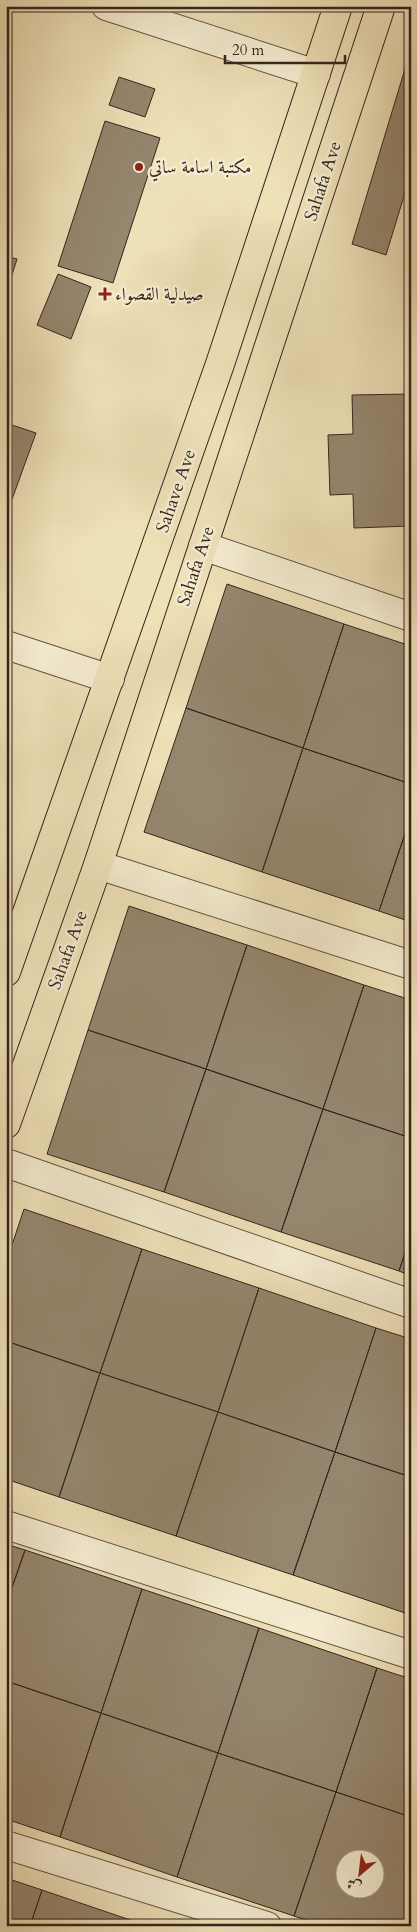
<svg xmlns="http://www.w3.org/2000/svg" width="417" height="1932" viewBox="0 0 417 1932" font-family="Cardo,Amiri,serif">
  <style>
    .building { fill: #95866e; stroke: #34251e; fill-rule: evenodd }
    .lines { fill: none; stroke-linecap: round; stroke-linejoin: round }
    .minor-casing { stroke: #625444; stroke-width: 30 }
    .major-casing { stroke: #34251e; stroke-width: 30 }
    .minor { stroke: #f4ebd0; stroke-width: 28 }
    .major { stroke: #eee0b7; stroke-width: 28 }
    .poi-dot { fill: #8f2418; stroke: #f4ebd0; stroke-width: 2 }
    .labels { text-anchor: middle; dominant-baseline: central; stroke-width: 5; stroke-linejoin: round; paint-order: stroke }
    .poi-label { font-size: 18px; fill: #34251e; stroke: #f4ebd0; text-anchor: start }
    .street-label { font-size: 18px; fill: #34251e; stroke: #f4ebd0 }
  </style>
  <rect width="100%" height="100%" fill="#eee0b7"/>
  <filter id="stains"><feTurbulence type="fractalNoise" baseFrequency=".004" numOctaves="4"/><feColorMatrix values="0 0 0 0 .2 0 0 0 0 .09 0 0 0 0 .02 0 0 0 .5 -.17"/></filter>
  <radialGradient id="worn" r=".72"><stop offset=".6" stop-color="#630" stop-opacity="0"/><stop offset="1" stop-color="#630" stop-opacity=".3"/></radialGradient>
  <path class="building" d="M411,49V173L386,255L352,244Z
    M119,77L155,89L145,117L109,105Z
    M105,121L160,138L113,283L58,266Z
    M6,256L17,259L6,294Z
    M58,274L91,287L71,339L37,325Z
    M411,394V526L354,528L353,494L330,495L328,435L353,434L352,395Z
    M6,423L36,433L6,516Z
    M227,584L344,624L303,748L186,708Z
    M344,624L411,646V784L303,748Z
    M186,708L303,748L262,872L144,832Z
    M303,748L411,784V816L379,911L262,872Z
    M411,816V922L379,911Z
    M129,906L247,945L206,1069L88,1030Z
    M247,945L364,985L323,1109L206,1069Z
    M364,985L411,1000V1138L323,1109Z
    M88,1030L206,1069L164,1192L47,1154Z
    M206,1069L323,1109L281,1232L164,1192Z
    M323,1109L411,1138V1235L399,1271L281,1232Z
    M24,1209L142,1249L100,1373L6,1341V1263Z
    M411,1235V1276L399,1271Z
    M142,1249L259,1288L218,1412L100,1373Z
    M259,1288L376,1328L335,1452L218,1412Z
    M376,1328L411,1339V1477L335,1452Z
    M6,1341L100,1373L59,1497L6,1479Z
    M100,1373L218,1412L176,1536L59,1497Z
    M218,1412L335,1452L293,1575L176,1536Z
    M335,1452L411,1477V1615L293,1575Z
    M6,1544L25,1550L6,1605Z
    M25,1550L142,1589L101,1713L6,1681V1605Z
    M142,1589L259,1628L218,1753L101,1713Z
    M259,1628L377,1668L336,1792L218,1753Z
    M377,1668L411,1679V1817L336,1792Z
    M6,1681L101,1713L60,1837L6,1819Z
    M101,1713L218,1753L177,1877L60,1837Z
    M218,1753L336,1792L294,1916L177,1877Z
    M336,1792L411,1817V1926H324L294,1916ZM344,1860H374V1890H344Z
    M6,1878L42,1890L30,1926H6Z
    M42,1890L148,1926H30Z"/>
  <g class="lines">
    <defs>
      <path id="minor" d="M106,6L316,74
        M203,546L411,617
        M6,645L110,679
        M98,865L411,965
        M6,1163L411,1304
        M6,1525L411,1655
        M6,1845L267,1926"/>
      <path id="major" d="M6,972L220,364L338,6
        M6,1124L98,865L381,6"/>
    </defs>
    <use href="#minor" class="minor-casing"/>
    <use href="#major" class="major-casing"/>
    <use href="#minor" class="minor"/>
    <use href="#major" class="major"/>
  </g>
  <g class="poi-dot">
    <circle cx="139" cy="167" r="5"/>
    <path d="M102.5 286.5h5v5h5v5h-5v5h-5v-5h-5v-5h5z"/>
  </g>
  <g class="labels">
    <g class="poi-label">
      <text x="149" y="167">مكتبة اسامة ساتي</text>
      <text x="115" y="294">صيدلية القصواء</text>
    </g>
    <g class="street-label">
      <text transform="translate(323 181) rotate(-72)">Sahafa Ave</text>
      <text transform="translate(176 491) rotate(-71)">Sahave Ave</text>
      <text transform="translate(196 566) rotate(-72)">Sahafa Ave</text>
      <text transform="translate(68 950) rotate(-70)">Sahafa Ave</text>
    </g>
  </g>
  <rect width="417" height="1932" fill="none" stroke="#eee0b7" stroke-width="25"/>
  <rect x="8" y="8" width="402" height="1917" fill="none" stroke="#34251e" stroke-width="2.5"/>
  <rect x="12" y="12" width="392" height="1907" fill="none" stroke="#34251e"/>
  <g transform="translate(360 1874) rotate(208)"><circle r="24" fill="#f4ebd0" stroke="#a79c89"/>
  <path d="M0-4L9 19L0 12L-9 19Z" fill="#8f2418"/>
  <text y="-8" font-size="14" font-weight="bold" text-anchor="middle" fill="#34251e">ش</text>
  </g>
  <path d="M225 55v8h120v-8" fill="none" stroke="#34251e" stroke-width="2.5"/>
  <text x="232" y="55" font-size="15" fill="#34251e" stroke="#f4ebd0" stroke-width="4" paint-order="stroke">20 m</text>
  <rect width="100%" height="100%" filter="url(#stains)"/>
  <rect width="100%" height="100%" fill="url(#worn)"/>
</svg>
